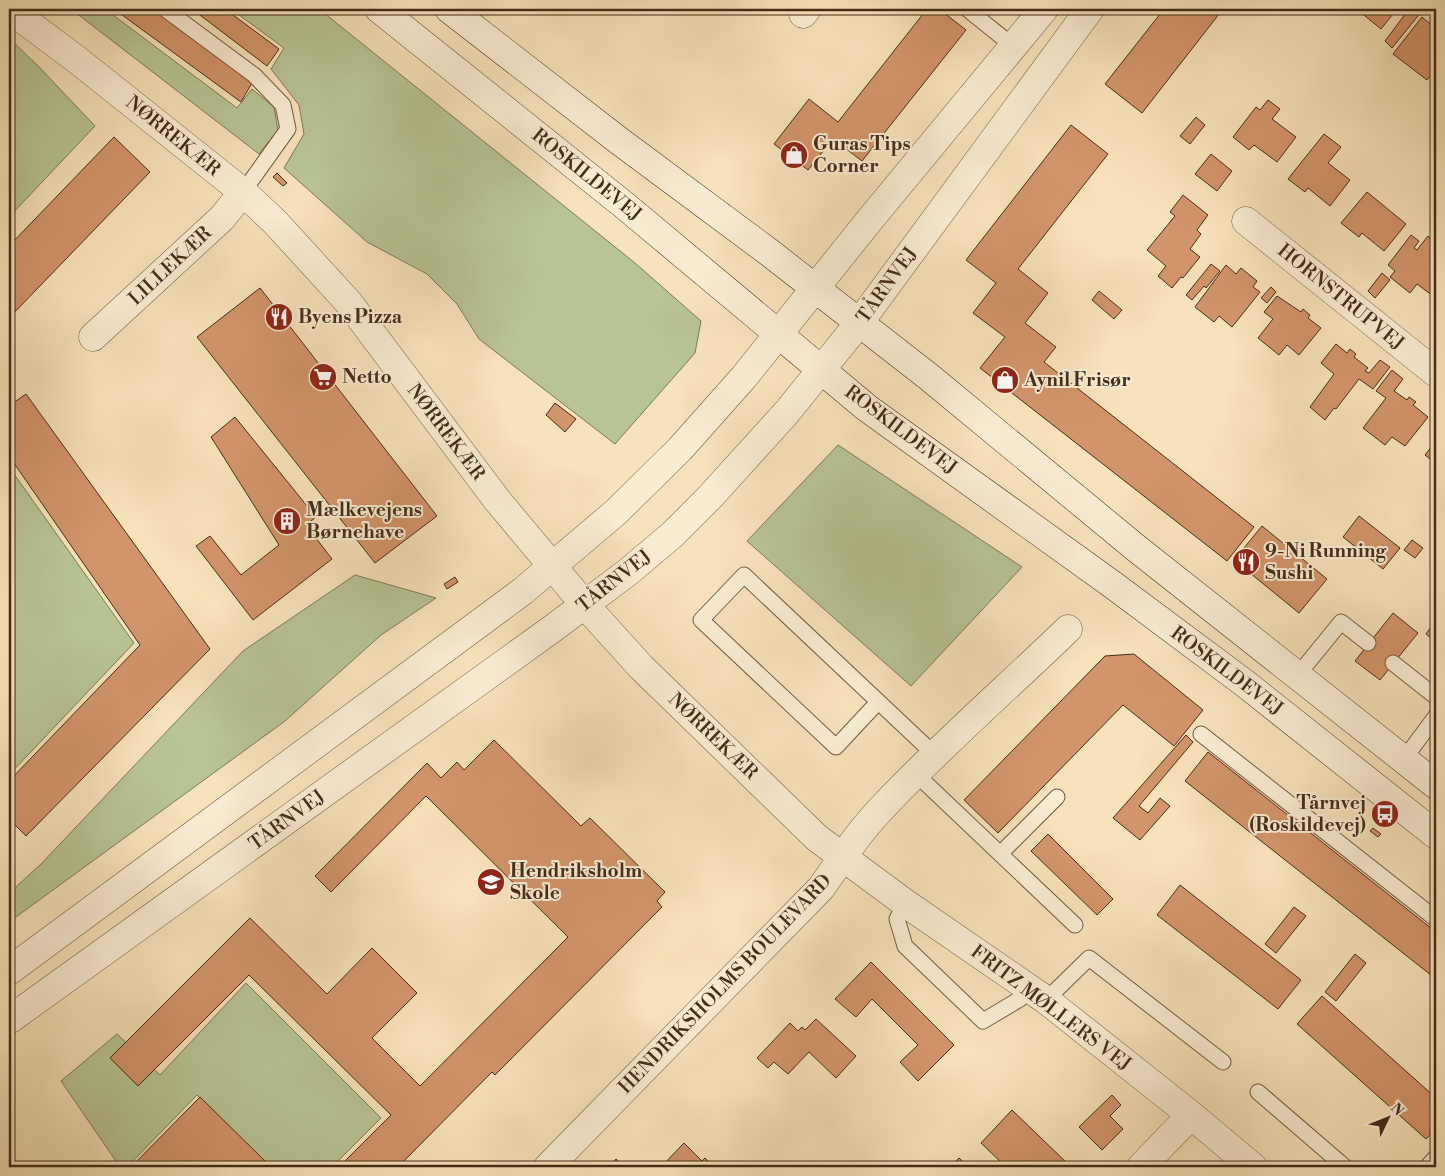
<svg xmlns="http://www.w3.org/2000/svg" width="1445" height="1176" viewBox="0 0 1445 1176" font-family="'Libre Bodoni',serif">
  <style>
    .green { fill: #b8c494; stroke: #7e7856 }
    .building { fill: #d2946b; stroke: #452c19 }
    .lines { fill: none; stroke-linecap: round; stroke-linejoin: round }
    .service-casing { stroke: #725a42; stroke-width: 17 }
    .minor-casing { stroke: #725a42; stroke-width: 29 }
    .tertiary-casing { stroke: #725a42; stroke-width: 29 }
    .secondary-casing { stroke: #452c19; stroke-width: 29 }
    .service { stroke: #faecd3; stroke-width: 15 }
    .minor { stroke: #faecd3; stroke-width: 28 }
    .tertiary { stroke: #faecd3; stroke-width: 28 }
    .secondary { stroke: #faecd3; stroke-width: 28 }
    .labels { text-anchor: middle; dominant-baseline: central; stroke-width: 4; stroke-linejoin: round; paint-order: stroke }
    .street-label { font-size: 19px; fill: #452c19; stroke: #faecd3 }
    .poi-label { font-size: 19px; font-weight: bold; fill: #452c19; stroke: #faecd3; text-anchor: start }
  </style>
  <rect width="100%" height="100%" fill="#f8e2bb"/>
  <filter id="stains"><feTurbulence type="fractalNoise" baseFrequency=".004" numOctaves="4"/><feColorMatrix values="0 0 0 0 .2 0 0 0 0 .09 0 0 0 0 .02 0 0 0 .5 -.17"/></filter>
  <radialGradient id="worn" r=".72"><stop offset=".6" stop-color="#630" stop-opacity="0"/><stop offset="1" stop-color="#630" stop-opacity=".3"/></radialGradient>
  <path class="green" d="M71,9H105L237,108L252,89L274,107L278,130L259,154Z
    M231,9H319L635,263L701,321L695,353L615,444L479,339L457,304L427,274L367,242L284,168L304,134L299,105L271,69L284,48Z
    M9,38L39,67L95,126L9,217Z
    M838,445L1022,567L911,686L747,541Z
    M9,467L134,643L9,775Z
    M355,575L436,598L381,635L285,721L9,922V897L17,886L41,864L243,651Z
    M246,983L381,1118L332,1167H268L197,1095L127,1167H120L61,1081L117,1034L160,1075Z"/>
  <path class="building" d="M114,9H152L252,83L241,102Z
    M192,9H225L279,49L267,66Z
    M927,9H939L966,30L862,161L833,139L808,170L774,144L809,99L838,122Z
    M1164,9H1223L1142,113L1105,84Z
    M1361,9H1397L1381,29L1359,11Z
    M1409,9H1419L1422,11L1392,48L1385,41Z
    M1422,17L1436,29V67L1427,80L1393,54Z
    M1268,100L1280,109L1272,119L1296,137L1277,162L1254,145L1249,150L1233,137L1256,107L1260,110Z
    M1196,117L1205,125L1190,144L1180,136Z
    M1071,125L1108,154L1018,269L1048,293L1025,323L1056,347L1044,362L1254,527L1227,561L980,368L1005,337L973,313L996,283L966,260Z
    M1324,134L1341,147L1328,163L1350,180L1330,206L1308,188L1305,192L1288,179Z
    M114,137L150,172L9,318V246Z
    M1211,154L1232,171L1217,191L1195,174Z
    M277,173L287,183L283,186L273,177Z
    M1367,192L1406,224L1384,251L1362,233L1359,237L1341,223Z
    M1183,195L1208,215L1197,230L1201,234L1190,249L1200,257L1183,278L1181,277L1172,288L1158,276L1166,266L1147,250L1175,216L1170,212Z
    M1411,235L1419,241L1414,248L1417,250L1428,236L1436,243V292L1433,296L1417,284L1410,293L1390,277L1395,271L1388,265Z
    M1211,264L1220,271L1206,288L1204,286L1192,300L1186,295Z
    M1226,265L1236,274L1241,268L1257,281L1253,287L1260,292L1232,327L1219,316L1214,322L1195,307Z
    M1382,273L1390,280L1375,298L1368,291Z
    M1271,287L1276,292L1267,303L1261,298Z
    M260,288L437,516L375,563L197,337Z
    M1099,291L1122,310L1114,319L1092,300Z
    M1277,296L1301,312L1303,309L1310,315L1308,318L1321,328L1299,355L1287,345L1279,355L1258,338L1273,319L1264,312Z
    M1336,344L1347,353L1350,349L1356,354L1354,357L1368,368L1365,371L1369,373L1380,360L1390,367L1373,389L1359,379L1336,409L1334,408L1325,420L1310,407L1334,374L1321,363Z
    M1392,370L1403,379L1394,391L1407,400L1409,397L1416,402L1413,405L1428,417L1405,446L1392,437L1385,445L1363,428L1386,398L1376,391Z
    M26,394L210,649L26,836L9,819V781L140,645L9,456V406Z
    M555,403L576,419L565,432L546,415Z
    M235,417L316,517L306,525L332,559L253,620L196,546L210,536L241,575L279,545L211,437Z
    M1436,441V464L1425,455Z
    M1359,516L1400,548L1383,569L1343,537Z
    M1262,526L1327,579L1299,613L1234,560Z
    M1412,540L1423,548L1415,558L1404,550Z
    M455,577L458,582L447,589L444,584Z
    M1393,613L1418,633L1380,680L1355,661Z
    M1436,620V642L1426,634Z
    M1134,654L1203,710L1174,746L1123,705L998,833L964,800L1105,656Z
    M1186,735L1193,742L1139,806L1148,813L1160,798L1170,806L1140,840L1113,818Z
    M494,740L581,826L590,818L665,892L657,901L662,907L495,1075L492,1072L398,1167H339L391,1115L249,975L138,1086L110,1058L250,918L327,994L372,948L417,993L372,1038L420,1086L568,937L426,796L331,892L315,876L427,763L441,778L457,762L464,770Z
    M1208,752L1436,932V979L1185,781Z
    M1373,828L1381,834L1378,837L1370,831Z
    M1048,834L1113,899L1097,915L1031,851Z
    M1180,885L1301,980L1278,1009L1157,915Z
    M1294,907L1306,916L1276,953L1265,944Z
    M1355,954L1366,963L1336,1001L1325,992Z
    M871,962L954,1045L918,1081L900,1062L918,1045L872,999L856,1017L835,999Z
    M1322,996L1436,1098V1129L1426,1139L1297,1024Z
    M816,1019L856,1056L836,1078L809,1052L788,1074L774,1062L768,1068L757,1058L790,1023L798,1031L802,1027L805,1030Z
    M1112,1095L1121,1105L1110,1116L1123,1129L1102,1150L1079,1127Z
    M200,1097L271,1167H131Z
    M1012,1110L1069,1165L1066,1167H1006L981,1143Z
    M684,1143L702,1161L705,1158L710,1163L707,1166L709,1167H661Z
    M959,1158L969,1167H950Z
    M616,1159L625,1167H608Z"/>
  <g class="lines">
    <defs>
      <path id="service" d="M165,9L254,75L283,105L288,129L243,192
        M967,9L1013,46
        M1393,663L1436,697
        M1297,676L1341,622L1368,643
        M878,702L836,747L701,620L744,575L935,755
        M1201,734L1436,919
        M1404,759L1436,716
        M916,774L1075,925
        M1000,854L1057,797
        M905,903L897,919L905,946L983,1021L1020,999L1028,987
        M1046,1000L1089,958L1223,1062
        M1258,1092L1345,1167
        M1427,1167L1436,1157"/>
      <path id="minor" d="M9,9L76,59L243,192L275,222L349,303L497,500L584,604L641,667L817,838L905,903L1046,1000L1191,1115L1253,1167
        M803,14L807,9
        M1246,221L1436,373
        M93,337L222,218L243,192
        M548,1167L821,888C840,861 858,833 881,809C940,746 1006,689 1068,629
        M1141,1167L1191,1115"/>
      <path id="tertiary" d="M9,971L523,591L616,512L680,449L744,377L868,222L1044,9
        M9,1020L552,629L628,572L673,534L709,498L787,412L859,323L1090,9"/>
      <path id="secondary" d="M379,9L624,205L867,408L1113,585L1243,682L1436,835
        M449,9L618,140L770,253L929,377L1136,548L1436,785"/>
    </defs>
    <use href="#service" class="service-casing"/>
    <use href="#minor" class="minor-casing"/>
    <use href="#tertiary" class="tertiary-casing"/>
    <use href="#secondary" class="secondary-casing"/>
    <use href="#service" class="service"/>
    <use href="#minor" class="minor"/>
    <use href="#tertiary" class="tertiary"/>
    <use href="#secondary" class="secondary"/>
  </g>
  <defs>
    <symbol id="shop-disc" viewBox="-11 -11 22 22"><circle r="9.5" fill="#8f2418" stroke="#faecd3"/><path d="M-5-2.5h2.3a2.7 3.5 0 0 1 5.4 0H5L5.5 6h-11ZM-1.5-2.5h3a1.5 2.3 0 0 0-3 0Z" fill="#fff"/></symbol>
    <symbol id="restaurant-disc" viewBox="-11 -11 22 22"><circle r="9.5" fill="#8f2418" stroke="#faecd3"/><path d="M-5-6h1v4h1v-4h1v4h1v-4h1v5L-1.5 .5V6h-2V.5L-5-1ZM5-6V6H3V1.5H1.5Q1.5-4 5-6Z" fill="#fff"/></symbol>
    <symbol id="supermarket-disc" viewBox="-11 -11 22 22"><circle r="9.5" fill="#8f2418" stroke="#faecd3"/><path d="M-6-5.5h2.5l.6 2H6L4.5 2H-2.5L-4.4-4H-6ZM-1.5 3.2a1.3 1.3 0 1 0 .1 0ZM3 3.2a1.3 1.3 0 1 0 .1 0Z" fill="#fff"/></symbol>
    <symbol id="building-disc" viewBox="-11 -11 22 22"><circle r="9.5" fill="#8f2418" stroke="#faecd3"/><path d="M-4-6H4V6H1V3H-1V6H-4ZM-2.5-4.3h1.7v1.8h-1.7ZM.8-4.3h1.7v1.8H.8ZM-2.5-1h1.7V.8h-1.7ZM.8-1h1.7V.8H.8Z" fill="#fff"/></symbol>
    <symbol id="bus-disc" viewBox="-11 -11 22 22"><circle r="9.5" fill="#8f2418" stroke="#faecd3"/><path d="M-5-6H5V4H4V6H2V4H-2V6H-4V4H-5ZM-3.5-4V0h7V-4ZM-3.5 1.2v1.5H-2V1.2ZM2 1.2v1.5H3.5V1.2Z" fill="#fff"/></symbol>
    <symbol id="school-disc" viewBox="-11 -11 22 22"><circle r="9.5" fill="#8f2418" stroke="#faecd3"/><path d="M0-5L7-2L0 1L-7-2ZM-4 1L0 2.5L4 1V4Q0 6-4 4Z" fill="#fff"/></symbol>
  </defs>
  <g fill-rule="evenodd">
    <use href="#shop-disc" x="778" y="139" width="32" height="32"/>
    <use href="#restaurant-disc" x="263" y="301" width="32" height="32"/>
    <use href="#supermarket-disc" x="307" y="361" width="32" height="32"/>
    <use href="#shop-disc" x="989" y="364" width="32" height="32"/>
    <use href="#building-disc" x="271" y="505" width="32" height="32"/>
    <use href="#restaurant-disc" x="1230" y="546" width="32" height="32"/>
    <use href="#bus-disc" x="1369" y="798" width="32" height="32"/>
    <use href="#school-disc" x="475" y="866" width="32" height="32"/>
  </g>
  <g class="labels">
    <g class="street-label">
      <text transform="translate(173 136) rotate(39)">NØRREKÆR</text>
      <text transform="translate(587 175) rotate(39)">ROSKILDEVEJ</text>
      <text transform="translate(170 266) rotate(-43)">LILLEKÆR</text>
      <text transform="translate(887 285) rotate(-54)">TÅRNVEJ</text>
      <text transform="translate(1341 297) rotate(39)">HORNSTRUPVEJ</text>
      <text transform="translate(901 430) rotate(37)">ROSKILDEVEJ</text>
      <text transform="translate(446 432) rotate(53)">NØRREKÆR</text>
      <text transform="translate(614 581) rotate(-38)">TÅRNVEJ</text>
      <text transform="translate(1227 671) rotate(37)">ROSKILDEVEJ</text>
      <text transform="translate(713 736) rotate(44)">NØRREKÆR</text>
      <text transform="translate(287 820) rotate(-36)">TÅRNVEJ</text>
      <text transform="translate(725 984) rotate(-46)">HENDRIKSHOLMS BOULEVARD</text>
      <text transform="translate(1051 1008) rotate(37)">FRITZ MØLLERS VEJ</text>
    </g>
    <g class="poi-label">
      <text x="813" y="144">Guras Tips<tspan x="813" dy="22">Corner</tspan></text>
      <text x="298" y="317">Byens Pizza</text>
      <text x="342" y="377">Netto</text>
      <text x="1024" y="380">Aynil Frisør</text>
      <text x="306" y="510">Mælkevejens<tspan x="306" dy="22">Børnehave</tspan></text>
      <text x="1265" y="551">9-Ni Running<tspan x="1265" dy="22">Sushi</tspan></text>
      <text x="1366" y="803" text-anchor="end">Tårnvej<tspan x="1366" dy="22">(Roskildevej)</tspan></text>
      <text x="510" y="871">Hendriksholm<tspan x="510" dy="22">Skole</tspan></text>
    </g>
  </g>
  <rect width="1445" height="1176" fill="none" stroke="#f8e2bb" stroke-width="30"/>
  <rect x="10" y="10" width="1425" height="1156" fill="none" stroke="#452c19" stroke-width="2.5"/>
  <rect x="15" y="15" width="1415" height="1146" fill="none" stroke="#452c19"/>
  <g transform="translate(1388 1118) rotate(47)" stroke="#faecd3" stroke-width="4" paint-order="stroke">
  <path d="M0-4L9 19L0 12L-9 19Z" fill="#452c19"/>
  <text y="-8" font-size="14" font-weight="bold" text-anchor="middle" fill="#452c19">N</text>
  </g>
  <rect width="100%" height="100%" filter="url(#stains)"/>
  <rect width="100%" height="100%" fill="url(#worn)"/>
</svg>
